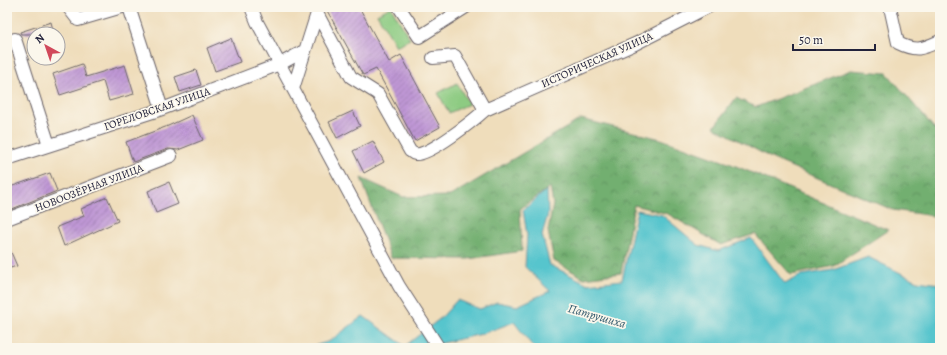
<svg xmlns="http://www.w3.org/2000/svg" width="947" height="355" viewBox="0 0 947 355" font-family="Alegreya,serif">
  <style>
    .forest { fill: url(#forest-crowns); stroke: #4a6856 }
    .green { fill: #8dcb82; stroke: #58765e }
    .water { fill: #57c5cd; stroke: #3c7484 }
    .building { fill: url(#building-hatch) }
    .lines { fill: none; stroke-linecap: round; stroke-linejoin: round }
    .minor-casing { stroke: #6a6368; stroke-width: 14 }
    .minor { stroke: #fff; stroke-width: 12 }
    .labels { text-anchor: middle; dominant-baseline: central; stroke-width: 3.5; stroke-linejoin: round; paint-order: stroke }
    .street-label { font-size: 11px; fill: #22223b; stroke: #fbf7ec }
    .water-label { font-size: 12px; font-style: italic; fill: #355b6e; stroke: #fbf7ec }
  </style>
  <defs>
    <pattern id="forest-crowns" width="20" height="18" patternUnits="userSpaceOnUse"><rect width="20" height="18" fill="#72af70"/><path d="M2 6a3 3 0 1 1 6 0M12 15a3 3 0 1 1 6 0" fill="none" stroke="#5d8e5d"/></pattern>
    <pattern id="building-hatch" width="6" height="6" patternUnits="userSpaceOnUse"><rect width="6" height="6" fill="#bf97d5"/><path d="M-1 1l2-2M0 6l6-6M5 7l2-2" fill="none" stroke="#9b7bae"/></pattern>
  </defs>
  <rect width="100%" height="100%" fill="#fbf7ec"/>
  <filter id="ink" filterUnits="userSpaceOnUse"><feTurbulence type="fractalNoise" baseFrequency=".025" numOctaves="2"/><feDisplacementMap in="SourceGraphic" scale="8" xChannelSelector="R" yChannelSelector="G"/><feConvolveMatrix kernelMatrix="1 2 1 2 8 2 1 2 1" color-interpolation-filters="sRGB"/></filter>
  <filter id="wash" filterUnits="userSpaceOnUse"><feTurbulence type="fractalNoise" baseFrequency=".012" numOctaves="4" result="noise"/><feDisplacementMap in="SourceGraphic" scale="16" xChannelSelector="R" yChannelSelector="G"/><feGaussianBlur stdDeviation="0.9" result="paint"/><feColorMatrix in="noise" values="0 0 0 0 0 0 0 0 0 0 0 0 0 0 0 0 0 1.4 0 .05"/><feComposite in="paint" operator="in"/></filter>
  <g filter="url(#wash)">
    <rect width="100%" height="100%" fill="#efddbb"/>
    <path class="forest" d="M851,70L887,73L940,135V217L893,210L773,159L714,127L736,98L756,107Z
      M581,119L661,139L731,164L888,230L834,266L791,275L755,234L721,245L668,214L634,205L621,273L584,278L554,261L548,231L553,204L550,187L520,209L522,251L468,259L391,258L361,178L403,197L450,196Z"/>
    <path class="green" d="M391,7L410,39L396,46L377,14Z
      M457,83L469,104L449,113L438,93Z"/>
    <path class="water" d="M547,190L548,214L542,235L550,265L588,284L622,280L637,210L662,215L698,245L718,251L751,238L785,284L802,275L833,270L868,257L917,281L940,284V348H534L514,322L482,334L442,343L434,348H308L330,341L363,316L405,346L442,317L457,300L480,309L497,302L517,306L550,291L525,267L527,235L523,210Z"/>
    <g id="blocks">
      <path class="building" d="M325,7H359L389,62L401,55L440,127L415,141L376,69L363,75Z
        M51,22L54,34H21L20,32Z
        M231,38L240,62L215,71L207,48Z
        M82,64L86,77L125,65L134,94L109,101L103,81L60,95L53,74Z
        M196,70L201,85L180,92L175,77Z
        M353,111L360,126L337,138L329,122Z
        M192,115L203,140L178,150L168,149L133,162L126,142L168,126Z
        M373,141L384,162L364,173L353,151Z
        M50,173L57,191L7,211V188Z
        M169,182L178,204L156,213L148,191Z
        M107,197L118,221L64,246L57,227L84,216L81,209Z
        M7,243L17,266L7,269Z"/>
    </g>
  </g>
  <g filter="url(#ink)">
    <use href="#blocks" fill-opacity="0" stroke="#6a6368" stroke-width="1"/>
    <g class="lines">
      <defs>
        <path id="minor" d="M68,7L78,20L122,7
          M129,7L162,109
          M251,7L257,22L399,286L439,348
          M399,7L419,37L466,7
          M890,7L898,43C916,52 922,49 940,41
          M318,15L351,77L378,94L410,151C412,152 413,154 415,154C428,157 475,119 485,110L635,44L708,7
          M15,39L49,145
          M433,58L455,56L485,110
          M293,89L318,10
          M7,159L162,109L280,64L304,51
          M7,219L171,156"/>
      </defs>
      <use href="#minor" class="minor-casing"/>
      <use href="#minor" class="minor"/>
    </g>
  </g>
  <g class="labels">
    <g class="street-label">
      <text transform="translate(597 60) rotate(-24)">ИСТОРИЧЕСКАЯ УЛИЦА</text>
      <text transform="translate(157 109) rotate(-19)">ГОРЕЛОВСКАЯ УЛИЦА</text>
      <text transform="translate(89 188) rotate(-21)">НОВООЗЁРНАЯ УЛИЦА</text>
    </g>
    <g class="water-label">
      <text transform="translate(597 316) rotate(16)">Патрушиха</text>
    </g>
  </g>
  <rect width="947" height="355" fill="none" stroke="#fbf7ec" stroke-width="24"/>
  <g transform="translate(46 46) rotate(320)"><circle r="19" fill="#fbf7ec" stroke="#a4a2a5"/>
  <path d="M0-3L7 15L0 10L-7 15Z" fill="#d1495b"/>
  <text y="-6" font-size="11" font-weight="bold" text-anchor="middle" fill="#22223b">N</text>
  </g>
  <path d="M793 44v6h82v-6" fill="none" stroke="#22223b" stroke-width="2"/>
  <text x="799" y="44" font-size="12" fill="#22223b" stroke="#fbf7ec" stroke-width="3" paint-order="stroke">50 m</text>
</svg>
